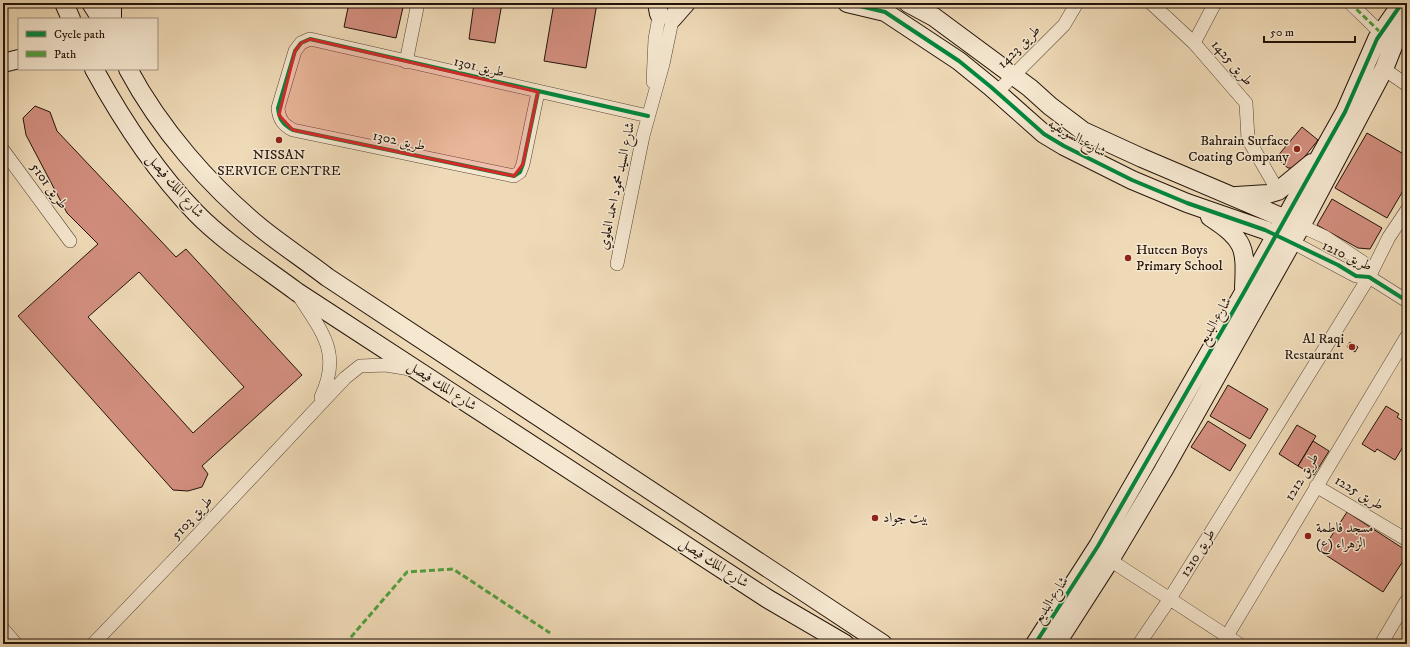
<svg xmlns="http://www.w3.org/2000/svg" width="1410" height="647" viewBox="0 0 1410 647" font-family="'IM FELL DW Pica',Amiri,serif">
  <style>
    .building { fill: #d28e7e; stroke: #231309; fill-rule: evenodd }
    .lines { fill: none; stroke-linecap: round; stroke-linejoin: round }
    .street-casing { stroke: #564534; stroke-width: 14 }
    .secondary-casing { stroke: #231309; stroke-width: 20 }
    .street { stroke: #f5e7d0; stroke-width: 13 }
    .secondary { stroke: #f5e7d0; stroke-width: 18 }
    .quiet { stroke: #50a03e; stroke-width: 3; stroke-dasharray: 6 3; stroke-linecap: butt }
    .cycleway-casing { stroke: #f5e7d0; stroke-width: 6 }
    .cycleway { stroke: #00873e; stroke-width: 4 }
    .marked { fill: #d62828; fill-opacity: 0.2; stroke: #d62828; stroke-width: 3; stroke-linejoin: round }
    .poi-dot { fill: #8f2418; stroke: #f5e7d0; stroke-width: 1.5 }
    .labels { text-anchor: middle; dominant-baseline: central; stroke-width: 3; stroke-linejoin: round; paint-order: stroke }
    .street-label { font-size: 14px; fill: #231309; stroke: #f5e7d0 }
    .poi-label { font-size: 14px; fill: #231309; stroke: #f5e7d0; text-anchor: start }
  </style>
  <rect width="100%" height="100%" fill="#efdab7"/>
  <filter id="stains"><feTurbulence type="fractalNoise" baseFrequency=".005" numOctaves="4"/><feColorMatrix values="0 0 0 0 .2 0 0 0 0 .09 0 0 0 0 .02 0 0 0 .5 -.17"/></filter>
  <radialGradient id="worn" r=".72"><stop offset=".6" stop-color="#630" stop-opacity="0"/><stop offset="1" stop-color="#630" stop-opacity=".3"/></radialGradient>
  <path class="building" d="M349,3H404L396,38L344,27Z
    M474,3H502L495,43L469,39Z
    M554,3H597L586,68L544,61Z
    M35,106L50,112L57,131L176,257L186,249L302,375L202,466L208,474L202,487L188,491L173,490L18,316L98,244L67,213L26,135L23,118ZM139,272L244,387L193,433L88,317Z
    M1302,127L1318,140L1298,165L1293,168H1288L1276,158Z
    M1367,133L1407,156V184L1387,218L1335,188Z
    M1332,199L1382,228L1370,249L1358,248L1317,225Z
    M1350,342L1358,347L1355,352L1347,347Z
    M1228,385L1268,409L1250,439L1210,416Z
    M1386,406L1399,414L1397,417L1407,424V440L1395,460L1377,449L1375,452L1362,444Z
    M1208,421L1246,445L1230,471L1191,447Z
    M1297,425L1316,436L1298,466L1279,454Z
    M1313,441L1329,451L1314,475L1298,466Z
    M1347,512L1407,551V555L1383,592L1321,552Z"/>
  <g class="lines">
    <defs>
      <path id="street" d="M1151,3L1194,43L1246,103L1248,139L1278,191
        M1350,3L1381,33
        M1194,43L1215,3
        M406,62L418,3
        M1384,69L1407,85
        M653,82L655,39L661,6
        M538,92L523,164L520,172L514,176L293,130C283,125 279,119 278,108L295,51L301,43L310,39L648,116
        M997,92L1064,25L1077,3
        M3,150L70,241
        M1301,226L1325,237L1364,263L1369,277
        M1292,242L1356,276L1369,277L1407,301
        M617,264L643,136L663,64L674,11
        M299,296C322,332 342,353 321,397
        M1316,486L1407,540
        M1110,560L1239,644
        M3,629L16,644
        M1227,636L1407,336
        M93,644L191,542L345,378L360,366L386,365L410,369
        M1139,644L1169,600L1369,277L1389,237L1407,210
        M1381,644L1407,600"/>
      <path id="secondary" d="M64,3L71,19
        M91,3L101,19
        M657,3L659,14
        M847,3L885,12L959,61L991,87L1044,134L1064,146L1132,180L1187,203L1265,230L1286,240
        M908,3L934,17L1030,88L1050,106L1083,131L1142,158L1295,223
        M112,19V3
        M672,19L686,3
        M3,63L19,59
        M94,69C122,120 155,171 196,213C224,242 265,268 297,292L768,599L845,644
        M128,69C160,129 209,185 261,228C282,245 305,260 327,277L883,644
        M1236,196L1268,194L1278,191L1312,163
        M1210,217C1245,240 1246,247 1244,288
        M1035,644L1098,546L1243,294L1345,112L1377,39L1402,3
        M1056,644L1110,560L1163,471L1301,226L1384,69L1407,11"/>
    </defs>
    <use href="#street" class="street-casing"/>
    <use href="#secondary" class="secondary-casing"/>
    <use href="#street" class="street"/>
    <use href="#secondary" class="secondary"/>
    <path class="quiet" d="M1350,3L1381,33
      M1074,8L1077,3
      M345,644L407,572L453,569L550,633"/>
    <defs>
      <path id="cycleway" d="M847,3L885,12L959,61L991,87L1044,134L1064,146L1132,180L1187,203L1265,230L1338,265L1356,276L1369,277L1407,301
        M538,92L523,164L520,172L514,176L293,130C283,125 279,119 278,108L295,51L301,43L310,39L648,116
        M1035,644L1098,546L1243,294L1345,112L1377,39L1402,3"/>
    </defs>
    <use href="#cycleway" class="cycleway-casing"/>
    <use href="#cycleway" class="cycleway"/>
  </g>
  <path class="marked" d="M310,39L538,92L523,164L514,176L293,130L279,115L295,51L301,43Z"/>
  <g class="poi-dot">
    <circle cx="279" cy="140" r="4"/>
    <circle cx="1297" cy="149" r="4"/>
    <circle cx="1128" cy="258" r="4"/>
    <circle cx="1352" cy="347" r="4"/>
    <circle cx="875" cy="518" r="4"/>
    <circle cx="1308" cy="536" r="4"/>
  </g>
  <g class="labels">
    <g class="street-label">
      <text transform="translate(1019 47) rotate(-45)">طريق 1423</text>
      <text transform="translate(1232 63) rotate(49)">طريق 1425</text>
      <text transform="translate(479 67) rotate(13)">طريق 1301</text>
      <text transform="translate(1077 138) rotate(29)">شارع السويفيه</text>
      <text transform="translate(399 141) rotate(12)">طريق 1302</text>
      <text transform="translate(49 186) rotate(54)">طريق 5101</text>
      <text transform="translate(175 186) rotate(49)">شارع الملك فيصل</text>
      <text transform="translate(617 186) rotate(-78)">شارع السيد محمود احمد العلوي</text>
      <text transform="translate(1347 256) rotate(25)">طريق 1210</text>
      <text transform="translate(1215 321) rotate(-60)">شارع البديع</text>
      <text transform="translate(442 386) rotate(33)">شارع الملك فيصل</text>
      <text transform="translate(1302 477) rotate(-59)">طريق 1212</text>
      <text transform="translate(1359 493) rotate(31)">طريق 1225</text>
      <text transform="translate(192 518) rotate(-47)">طريق 5103</text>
      <text transform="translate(1198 553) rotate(-58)">طريق 1210</text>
      <text transform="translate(714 563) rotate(33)">شارع الملك فيصل</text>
      <text transform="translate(1051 600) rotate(-57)">شارع البديع</text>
    </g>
    <g class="poi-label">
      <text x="1289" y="141" text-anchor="end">Bahrain Surface<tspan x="1289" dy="16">Coating Company</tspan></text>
      <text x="279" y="155" text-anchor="middle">NISSAN<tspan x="279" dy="16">SERVICE CENTRE</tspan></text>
      <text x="1136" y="250">Huteen Boys<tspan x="1136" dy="16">Primary School</tspan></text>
      <text x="1344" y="339" text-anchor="end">Al Raqi<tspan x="1344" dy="16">Restaurant</tspan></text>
      <text x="883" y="518">بيت جواد</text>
      <text x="1316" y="528">مسجد فاطمة<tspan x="1316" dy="16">الزهراء (ع)</tspan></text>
    </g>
  </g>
  <rect width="1410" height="647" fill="none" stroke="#efdab7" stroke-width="16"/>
  <rect x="4" y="4" width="1402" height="639" fill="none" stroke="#231309" stroke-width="2"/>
  <rect x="8" y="8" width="1394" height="631" fill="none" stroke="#231309"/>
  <rect x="18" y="18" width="140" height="52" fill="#f5e7d0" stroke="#a19280"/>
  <rect x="26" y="31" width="20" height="6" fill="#00873e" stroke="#a19280"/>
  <text x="54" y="38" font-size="12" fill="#231309">Cycle path</text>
  <rect x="26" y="51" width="20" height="6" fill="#50a03e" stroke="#a19280"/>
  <text x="54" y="58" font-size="12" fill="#231309">Path</text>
  <path d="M1264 36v6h91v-6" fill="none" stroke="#231309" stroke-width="2"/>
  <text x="1270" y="36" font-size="12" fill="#231309" stroke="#f5e7d0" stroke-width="3" paint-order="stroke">50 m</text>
  <rect width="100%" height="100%" filter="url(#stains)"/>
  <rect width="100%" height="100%" fill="url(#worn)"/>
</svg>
